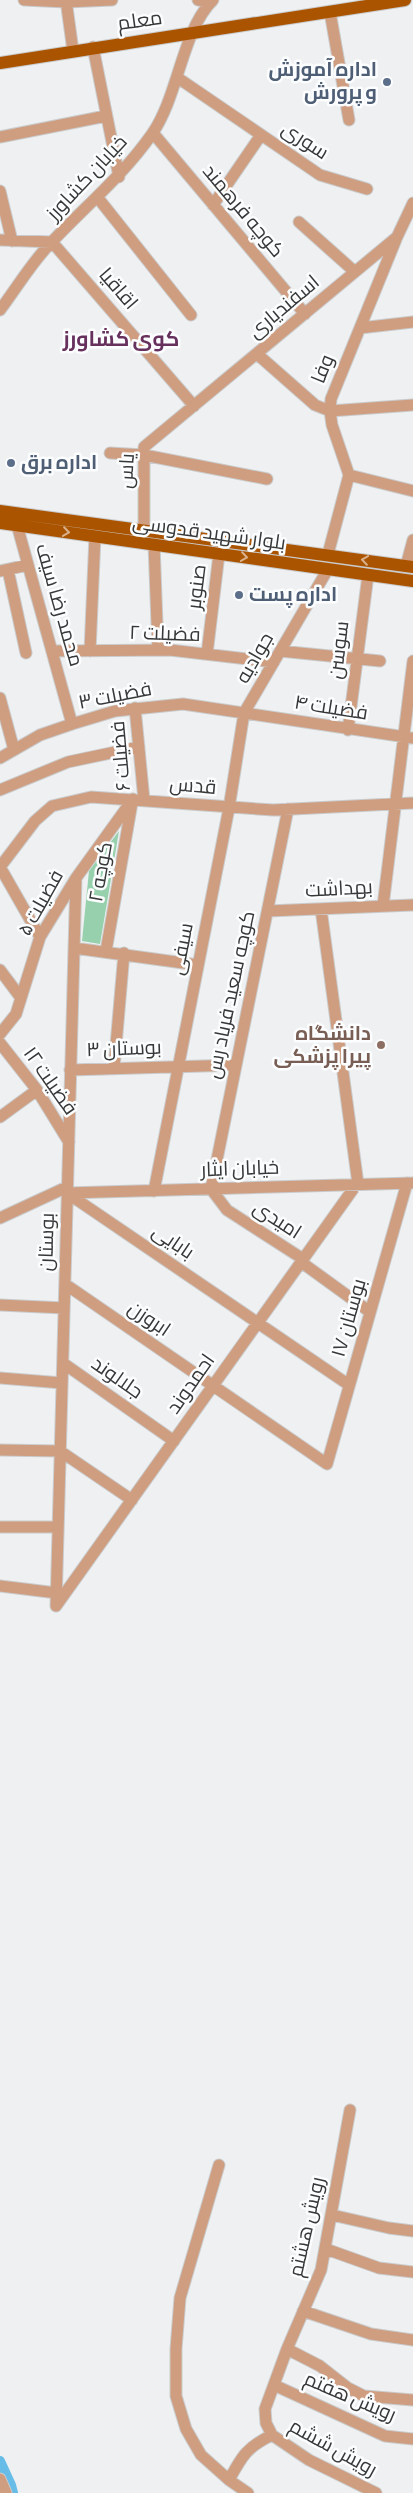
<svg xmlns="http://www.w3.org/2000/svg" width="413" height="2493" viewBox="0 0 413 2493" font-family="'Alegreya Sans',Cairo,sans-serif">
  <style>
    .green { fill: #96d0ac }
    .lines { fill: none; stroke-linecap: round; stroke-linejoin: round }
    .canal { stroke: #68bde8; stroke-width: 10 }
    .minor-casing { stroke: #cacbcc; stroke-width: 13 }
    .major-casing { stroke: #cacbcc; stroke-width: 14 }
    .minor { stroke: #cf9d7f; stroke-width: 11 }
    .major { stroke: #ab5400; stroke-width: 12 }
    .oneway { stroke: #d8b18c }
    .service-dot { fill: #5c6f8a; stroke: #fcfdfe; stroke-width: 2 }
    .education-dot { fill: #8d6e63; stroke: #fcfdfe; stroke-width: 2 }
    .labels { text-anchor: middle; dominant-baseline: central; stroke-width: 5; stroke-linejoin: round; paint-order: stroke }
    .street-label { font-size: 20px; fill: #373838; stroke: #fcfdfe }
    .service-label { font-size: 20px; font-weight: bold; fill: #4e5e75; stroke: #fcfdfe; text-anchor: start }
    .education-label { font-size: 20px; font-weight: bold; fill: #785e54; stroke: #fcfdfe; text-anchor: end }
    .neighbourhood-label { font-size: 21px; font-weight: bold; fill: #67315e; stroke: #fcfdfe }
  </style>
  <rect width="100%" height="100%" fill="#eff0f1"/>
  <path class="green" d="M119,831L100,944L82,941L89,871Z"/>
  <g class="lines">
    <path class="canal" d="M0,2461L11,2485L13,2493"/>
    <defs>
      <path id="minor" d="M24,0L66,2L112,0
        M66,0L73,51
        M198,0L211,2
        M330,12L349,120
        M93,47L119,177
        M178,78L320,175L367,189
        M153,133L305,314
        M0,137L106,116
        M0,191L12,241
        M98,198L191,315
        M213,205L261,135
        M299,222L355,272
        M0,240L52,242L194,406
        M0,310C16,289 30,265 48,246C84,207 121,178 152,134C179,95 182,30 213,0
        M360,328L413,322
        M257,354L315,405L330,411L413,405
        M110,453L144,455L267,479
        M349,475L413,491
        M17,525L72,724
        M144,530V447L397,237
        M154,544L158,650
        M328,554L349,475L332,425L330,411L331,399L397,237L413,203
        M406,566L413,540
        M8,570L26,653
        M0,571L28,565
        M53,651L170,650L274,662
        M90,651L95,536
        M280,651L380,661
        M207,654L219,554
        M0,698L14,750
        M135,708L144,800
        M348,730L368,575
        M0,758L40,735L72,724L115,711L183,704L413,738
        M0,790L68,762L139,747
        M288,809L211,1189L227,1210L303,1259
        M0,867L35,821L52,806L91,797L273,810L413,803
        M0,867L40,937
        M383,906L413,661
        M321,909L358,1184
        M268,911L413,905
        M74,948L198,965
        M106,951L132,803
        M0,970L21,998
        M0,1034L16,1014L40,937L76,878L133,799
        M0,1043L37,1090L69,1142
        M114,1068L124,953
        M70,1070L236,1065
        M0,1117L37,1090
        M154,1191L229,808L244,713L328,569
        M67,1193L413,1183
        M67,1193L349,1385
        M0,1218L67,1187
        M301,1262L370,1312
        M65,1284L327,1464L407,1183
        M0,1305L64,1308
        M63,1363L174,1441
        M0,1378L62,1383
        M0,1450L60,1451L132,1500
        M0,1527H58
        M0,1586L57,1593
        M56,1606L76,878
        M56,1606L356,1185
        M350,2110L321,2270L287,2349L265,2409L266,2423L272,2435L309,2460L376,2493
        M219,2165L180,2298L176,2349V2396L186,2429L201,2455L229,2480L248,2493
        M332,2215L389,2228L413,2231
        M326,2249L379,2268L413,2272
        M303,2311L371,2334L413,2340
        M287,2349L320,2366L348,2388L364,2396L413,2400
        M274,2385L385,2436L413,2439
        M0,2479L6,2493
        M229,2480C242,2456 247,2447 272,2435"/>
      <path id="major" d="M0,63L405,0
        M0,511L413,567
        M0,523L413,581"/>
    </defs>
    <use href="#minor" class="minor-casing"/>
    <use href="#major" class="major-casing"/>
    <use href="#minor" class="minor"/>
    <use href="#major" class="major"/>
  </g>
  <defs><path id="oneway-chevron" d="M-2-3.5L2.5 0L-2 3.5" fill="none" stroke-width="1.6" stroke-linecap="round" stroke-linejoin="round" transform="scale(1.25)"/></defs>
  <g class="oneway">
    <use href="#oneway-chevron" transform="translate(66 532) rotate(8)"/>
    <use href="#oneway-chevron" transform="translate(244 557) rotate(8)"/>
    <use href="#oneway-chevron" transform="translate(365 560) rotate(-172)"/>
  </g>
  <g class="service-dot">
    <circle cx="387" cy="82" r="5"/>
    <circle cx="11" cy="463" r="5"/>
    <circle cx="239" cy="595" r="5"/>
  </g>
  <circle class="education-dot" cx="381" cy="1045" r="5"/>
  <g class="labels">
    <g class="street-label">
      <text transform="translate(140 21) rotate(-8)">معلم</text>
      <text transform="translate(305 141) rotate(33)">سوری</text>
      <text transform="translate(87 178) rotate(-47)">خیابان کشاورز</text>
      <text transform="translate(243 211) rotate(50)">کوچه فرهمند</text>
      <text transform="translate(118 289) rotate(49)">اقاقیا</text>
      <text transform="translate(284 307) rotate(-40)">اسفندیاری</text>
      <text transform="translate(323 369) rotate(-68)">وفا</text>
      <text transform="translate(127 471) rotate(-87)">یاس</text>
      <text transform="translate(209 533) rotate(8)">بلوار شهید قدوسی</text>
      <text transform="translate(197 587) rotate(-83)">صنوبر</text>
      <text transform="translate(59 605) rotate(74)">محمد رضا سیف</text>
      <text transform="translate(165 634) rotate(2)">فضیلت ۲</text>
      <text transform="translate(339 650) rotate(-83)">سوسن</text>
      <text transform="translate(255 658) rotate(-60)">جوادیه</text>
      <text transform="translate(115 696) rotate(-11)">فضیلت ۳</text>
      <text transform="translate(331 708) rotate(9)">فضیلت ۴</text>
      <text transform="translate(121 756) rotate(-95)">فضیلت ۶</text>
      <text transform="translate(193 786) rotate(5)">قدس</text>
      <text transform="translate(101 872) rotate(-80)">کوچه ۲</text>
      <text transform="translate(339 889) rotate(-3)">بهداشت</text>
      <text transform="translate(41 903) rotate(-61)">فضیلت ۵</text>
      <text transform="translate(182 949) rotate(-79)">سیفی</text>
      <text transform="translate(231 995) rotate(-78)">کوچه سعید فریاد رس</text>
      <text transform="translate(124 1049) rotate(-2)">بوستان ۳</text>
      <text transform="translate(50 1081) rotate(55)">فضیلت ۱۲</text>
      <text transform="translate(240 1169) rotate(-2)">خیابان ایثار</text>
      <text transform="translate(277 1220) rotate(33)">امیدی</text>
      <text transform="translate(47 1242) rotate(-88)">بوستان</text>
      <text transform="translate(173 1242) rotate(34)">بابایی</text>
      <text transform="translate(349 1318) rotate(-74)">بوستان ۱۷</text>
      <text transform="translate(149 1319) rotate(34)">ابروزن</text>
      <text transform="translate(117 1378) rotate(35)">جلالوند</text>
      <text transform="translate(191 1384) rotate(-55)">احمدوند</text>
      <text transform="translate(307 2227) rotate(-77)">رویش هشتم</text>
      <text transform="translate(350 2397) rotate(23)">رویش هفتم</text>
      <text transform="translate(333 2448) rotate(29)">رویش ششم</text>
    </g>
    <g class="service-label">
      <text x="377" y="70" text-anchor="end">اداره آموزش<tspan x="377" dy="23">و پرورش</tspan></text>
      <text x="21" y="463">اداره برق</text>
      <text x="249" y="595">اداره پست</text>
    </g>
    <g class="education-label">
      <text x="371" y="1034">دانشگاه<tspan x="371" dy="23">پیرا پزشکی</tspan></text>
    </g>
    <g class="neighbourhood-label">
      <text x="121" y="339">کوی کشاورز</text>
    </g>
  </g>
</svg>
